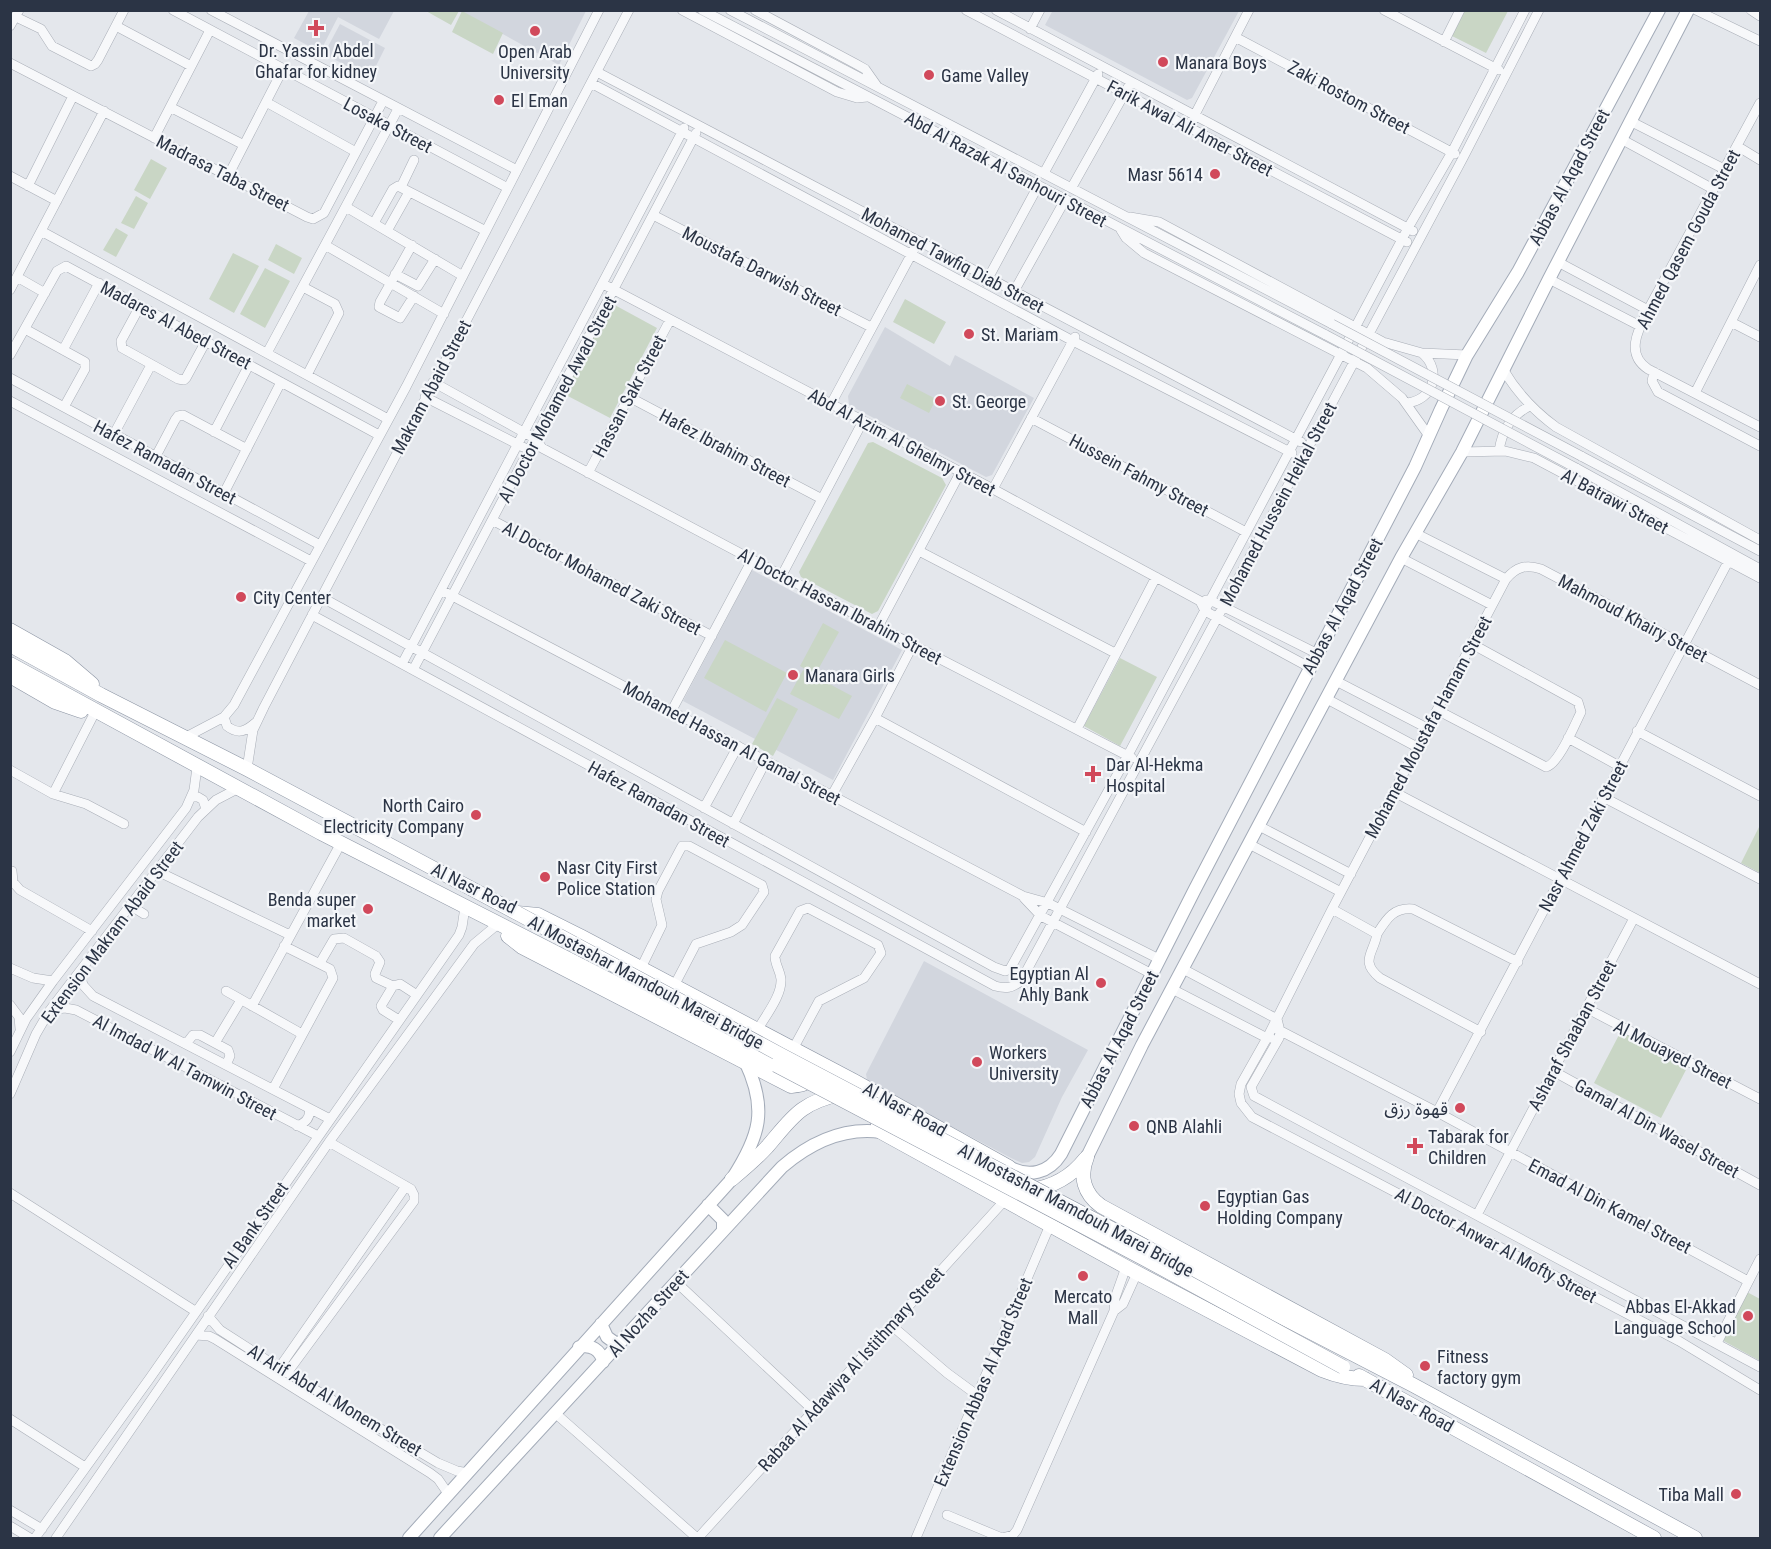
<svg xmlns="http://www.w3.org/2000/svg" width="1771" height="1549" viewBox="0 0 1771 1549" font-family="'Roboto Condensed','Noto Sans Arabic',sans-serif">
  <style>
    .built { fill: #d2d6de }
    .green { fill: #c9d6c5 }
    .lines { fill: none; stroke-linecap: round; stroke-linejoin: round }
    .minor-casing { stroke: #a9aeb7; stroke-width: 10 }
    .major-casing { stroke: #a3abb8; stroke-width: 14 }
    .highway-casing { stroke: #8b94a3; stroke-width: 15 }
    .minor { stroke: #f7f8fa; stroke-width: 9 }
    .major { stroke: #fff; stroke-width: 12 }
    .highway { stroke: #fff; stroke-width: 14 }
    .minor-bridge-casing { stroke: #a9aeb7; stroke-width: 10; stroke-linecap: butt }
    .highway-bridge-casing { stroke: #8b94a3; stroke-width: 15; stroke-linecap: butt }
    .minor-bridge { stroke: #f7f8fa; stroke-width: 9 }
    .highway-bridge { stroke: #fff; stroke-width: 14 }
    .poi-dot { fill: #d1495b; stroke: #f4f6f9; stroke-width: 2 }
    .labels { text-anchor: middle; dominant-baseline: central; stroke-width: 4.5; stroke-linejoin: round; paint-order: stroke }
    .poi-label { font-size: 18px; fill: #2b3445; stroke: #f4f6f9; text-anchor: start }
    .street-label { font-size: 18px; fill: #2b3445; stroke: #f4f6f9 }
  </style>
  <rect width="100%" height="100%" fill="#e4e7ec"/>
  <path class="built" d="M459,10L586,11L559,65Z
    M1053,10H1239V11L1192,98L1187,100L1045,25Z
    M309,11V10L394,11L379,39L338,17L320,52L294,38Z
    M340,24L385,48L370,78L324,54Z
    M885,327L950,366L955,355L1034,398L992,475L986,477L849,405L848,396Z
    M752,570L902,650L833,780L683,701Z
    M924,961L1088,1050L1062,1097L1035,1157L1029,1162L1022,1163L1011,1158L873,1085L867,1080L866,1074Z"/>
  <path class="green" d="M426,11H459L451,25Z
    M462,11L503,33L493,54L452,32Z
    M1465,11H1508L1486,53L1452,36Z
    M151,159L167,168L150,199L134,190Z
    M136,196L148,203L134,229L121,223Z
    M116,228L128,235L116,257L103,250Z
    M276,244L302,258L294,274L268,260Z
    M233,253L259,266L234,313L209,299Z
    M265,268L290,281L265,328L240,314Z
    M905,299L946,322L934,344L893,322Z
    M611,303L657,328L610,418L564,394Z
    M907,384L936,399L929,413L900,398Z
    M873,442L942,478L946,485L878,611L872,614L801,577L799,572L868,443Z
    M823,623L839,632L815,675L800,666Z
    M725,640L787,673L766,712L704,678Z
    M1120,658L1157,677L1120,746L1084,726Z
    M803,670L852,696L839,719L790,694Z
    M777,698L798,709L773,756L752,744Z
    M1760,825V873L1741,863Z
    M1621,1031L1688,1066L1661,1118L1594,1083Z
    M1747,1292L1760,1299V1361L1722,1340Z"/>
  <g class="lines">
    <defs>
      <path id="minor" d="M173,10L508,188
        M211,10L517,170
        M682,10L837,92L857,98L867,97
        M702,10L1326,335
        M730,10L1332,324
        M755,10L856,64L865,69L877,86
        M966,10L1407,242
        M996,10L1413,231
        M1384,10L1499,70
        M1696,10L1760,41
        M1751,10L1760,16
        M16,17L41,29L52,46L91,66L95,64L98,60L124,10
        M10,26L19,10
        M116,26L191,66
        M1030,29L1040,10
        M1235,37L1455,154
        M1444,42L1460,10
        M10,63L307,217L313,219L324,213L383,101
        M597,72L1301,442
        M591,83L1073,341L1292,453
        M266,102L356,152
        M1760,103L1648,310C1638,330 1625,354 1648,369L1760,427
        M170,107L244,145
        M1630,121L1724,169
        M1188,128L1249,10
        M154,138L210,30
        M1621,139L1713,189
        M1737,146L1760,160
        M1044,173L1098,74
        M10,176L57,201
        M228,176L283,69
        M28,186L73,96
        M401,187L414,160
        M1072,187L1131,82
        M346,207L463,276
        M653,215L871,327
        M1130,217L1159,222L1383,342L1422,353L1467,355
        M374,223L393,189L398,186L486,231
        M1121,230L1126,238L1144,253L1367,368L1402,398L1429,436
        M41,231L388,419
        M387,231L409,192
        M325,245L444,314
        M412,245L380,302L379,307L400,318L414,296
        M1558,262L1648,310
        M395,274L418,286L435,259
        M17,277L45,293
        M1549,279L1640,326
        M986,282L1038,186
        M603,284L993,489L1200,601L1205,611L1309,667
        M303,287L335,304L339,313L307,375
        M10,290L104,111
        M1012,295L1065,200
        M140,306L121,341L122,348L178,379L184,380L186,378L206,341
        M1731,322L1760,337
        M25,329L85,362V369L64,407
        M63,350L99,283
        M267,353L398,109
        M10,355L57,271L66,266L379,435
        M1503,369C1517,393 1534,411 1556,427L1760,540
        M1654,372L1652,381L1658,392L1760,446
        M10,378L320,545
        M433,382L536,439L542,448L913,645L1132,758
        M1695,393L1760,265
        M425,397L523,447
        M629,397L822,499
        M10,401L311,561
        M1406,403C1433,401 1443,371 1422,353
        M831,404L918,242
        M1031,418L1246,532
        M214,432L249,365
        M114,434L151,365
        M1499,451C1502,430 1511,415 1530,406
        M1462,452L1505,451L1534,458L1760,578
        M156,456L175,420L178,416L183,415L247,449
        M1581,456L1760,551
        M1576,468L1760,569
        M588,473L670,320
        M993,489L1075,337
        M224,493L281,382
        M492,520L712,636
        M1415,533L1506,579
        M919,551L1115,653
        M1401,558L1492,605
        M782,575L863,421
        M441,590L1023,896L1048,903L1159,959
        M321,597L994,967L1005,971L1010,969L1128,755L1408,228L1452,152L1525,10
        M1206,600H1210L1316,653
        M312,615L995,986C1006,989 1012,988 1021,981L1223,607L1463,158L1539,10
        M878,627L960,473
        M402,664L684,128
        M413,670L696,133
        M1336,681L1427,728
        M1760,685L1541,569C1526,564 1516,567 1506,579L1332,909L1267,1038L1241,1084L1239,1094L1241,1103L1252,1117L1679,1341L1760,1390
        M1327,699L1417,747
        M1437,710L1546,767C1559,764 1575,724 1581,712L1578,702L1472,644
        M671,712L752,560
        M224,717L227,726C238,735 246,731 255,723
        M875,718L1086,832
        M1077,729L1156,577
        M1637,731L1760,796
        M186,737L224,717L234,705L406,387L599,10
        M1568,738L1619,766
        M247,769L253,730L264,707L629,10
        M10,770L53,794L86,804L124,824
        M1394,792L1760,984
        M53,794L95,712
        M832,795L875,718L913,645
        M192,797H198L203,800L206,809
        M1603,797L1760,879
        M704,808L738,746
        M733,824L766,761
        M1259,826L1351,874
        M1249,844L1341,892
        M12,871L13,882L20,890L92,931
        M157,871L290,935
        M1024,898L1041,916L1152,974
        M131,906L144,914
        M1332,909L1377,934C1374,953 1359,961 1380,978L1481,1032
        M1377,934C1386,920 1393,907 1413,909L1518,962
        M320,963L334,939L344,938L376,956L380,962L375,974L376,978L393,986
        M10,968L33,978L53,981
        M641,968L662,925L656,899L658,891L682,846H689L762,885L764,892L742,925L731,932L696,944L674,986
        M1183,969L1277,1019
        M80,973L83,985L93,996L330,1119
        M1172,989L1267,1038H1271
        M226,991L302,1034
        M10,1005L19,1017L20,1029
        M252,1006L341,843
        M1586,1008L1760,1099
        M50,1010L65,1008L76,1010L318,1136
        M1277,1019L1280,1031L1279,1038L1251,1087L1254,1096L1760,1367
        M399,1020L383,1010L381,1006L393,986L400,984L417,995
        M1275,1028L1437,1112L1748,1281
        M757,1031C765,1016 782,996 781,979C780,970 775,965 775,956L800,911L808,908L878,945L881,953L864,978L819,1001L793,1049
        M215,1043L241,1000
        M186,1044L193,1035H200L228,1050L230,1056L226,1065
        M10,1052L26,1019L53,981L186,808L194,790L197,767
        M1553,1071L1760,1185
        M273,1089L333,978L330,969L284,946
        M10,1094L36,1034L50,1010L198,817L216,800L237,789
        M1437,1112L1729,560
        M297,1126C306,1123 311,1117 309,1108
        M10,1193L195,1311
        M1477,1215L1634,918
        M675,1281L814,1411
        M1114,1311L1123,1304L1137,1273
        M208,1316L220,1330L279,1368L438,1463L457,1471L468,1473
        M891,1325L947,1373L977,1395
        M196,1335L209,1336L215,1339L430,1473L438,1479L449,1495
        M1717,1343L1760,1259
        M279,1368L406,1186
        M287,1373L414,1201V1195L411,1189L329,1142
        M555,1413L697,1538
        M10,1419L85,1467
        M10,1510L42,1529
        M947,1515L1002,1538L1013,1535L1017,1530L1114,1311L1115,1298L1126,1267
        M10,1526L30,1538
        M35,1538L150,1378L459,935L462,927L465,907
        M56,1538L329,1142L474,944L498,924
        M698,1538L1005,1200
        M916,1538L1050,1225"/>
      <path id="major" d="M1087,1157L1142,1045L1279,787L1401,558L1462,452L1549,279L1688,10
        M1009,1167C1029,1178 1049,1173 1061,1154L1194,891L1415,467L1441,409L1467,355L1518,272L1659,10
        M708,1205L723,1220V1231
        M601,1324L607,1337L618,1345
        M579,1347C591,1344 601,1350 603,1362
        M409,1538L732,1179C760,1136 768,1109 745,1061
        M440,1538L782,1167C810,1143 844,1127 881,1132"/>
      <path id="highway" d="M10,630L65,661L92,684
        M10,645L101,695L247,769L517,913L538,915L580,936L854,1081L1009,1167
        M10,664L321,833L776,1065
        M10,676L55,702L81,711
        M508,936L522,947L791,1086C800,1085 810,1084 812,1075
        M881,1111C876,1119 877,1124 881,1132L1126,1267L1322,1370C1337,1376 1349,1379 1365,1379
        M1087,1157C1079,1176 1084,1194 1101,1206L1385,1360L1406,1375
        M732,1179C744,1169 756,1159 767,1147C792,1118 800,1102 842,1094
        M1030,1190C1052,1187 1071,1177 1085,1159
        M1148,1248L1413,1385L1695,1538
        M1359,1376L1654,1538"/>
    </defs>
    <use href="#minor" class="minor-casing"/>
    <use href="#major" class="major-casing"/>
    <use href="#highway" class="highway-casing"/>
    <use href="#minor" class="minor"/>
    <use href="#major" class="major"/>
    <use href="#highway" class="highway"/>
    <defs>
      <path id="minor-bridge" d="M1332,324L1581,456
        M1326,335L1576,468"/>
      <path id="highway-bridge" d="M517,913L781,1055L1148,1248
        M776,1065L1143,1258L1343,1367"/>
    </defs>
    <use href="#minor-bridge" class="minor-bridge-casing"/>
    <use href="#highway-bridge" class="highway-bridge-casing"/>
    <use href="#minor-bridge" class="minor-bridge"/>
    <use href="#highway-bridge" class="highway-bridge"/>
  </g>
  <g class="poi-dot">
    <path d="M313 19h6v6h6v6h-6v6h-6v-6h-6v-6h6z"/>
    <circle cx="535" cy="31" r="6"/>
    <circle cx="1163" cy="62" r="6"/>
    <circle cx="929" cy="75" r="6"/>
    <circle cx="499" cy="100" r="6"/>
    <circle cx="1215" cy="174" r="6"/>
    <circle cx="969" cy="334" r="6"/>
    <circle cx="940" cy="401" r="6"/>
    <circle cx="241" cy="597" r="6"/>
    <circle cx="793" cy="675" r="6"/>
    <path d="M1090 765h6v6h6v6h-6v6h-6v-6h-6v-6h6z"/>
    <circle cx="476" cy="815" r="6"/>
    <circle cx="545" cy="877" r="6"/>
    <circle cx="368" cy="909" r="6"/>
    <circle cx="1101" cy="983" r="6"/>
    <circle cx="977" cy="1062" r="6"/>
    <circle cx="1460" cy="1108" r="6"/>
    <circle cx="1134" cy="1126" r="6"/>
    <path d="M1412 1137h6v6h6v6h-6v6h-6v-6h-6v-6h6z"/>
    <circle cx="1205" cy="1206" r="6"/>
    <circle cx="1083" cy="1276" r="6"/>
    <circle cx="1748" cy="1316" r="6"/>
    <circle cx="1425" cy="1366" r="6"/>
    <circle cx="1736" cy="1494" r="6"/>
  </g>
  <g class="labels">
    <g class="poi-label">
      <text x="316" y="50" text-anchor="middle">Dr. Yassin Abdel<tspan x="316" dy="21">Ghafar for kidney</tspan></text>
      <text x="535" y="51" text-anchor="middle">Open Arab<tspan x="535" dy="21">University</tspan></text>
      <text x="1175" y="62">Manara Boys</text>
      <text x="941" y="75">Game Valley</text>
      <text x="511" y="100">El Eman</text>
      <text x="1203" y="174" text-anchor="end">Masr 5614</text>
      <text x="981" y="334">St. Mariam</text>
      <text x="952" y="401">St. George</text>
      <text x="253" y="597">City Center</text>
      <text x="805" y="675">Manara Girls</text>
      <text x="1106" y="764">Dar Al-Hekma<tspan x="1106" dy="21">Hospital</tspan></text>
      <text x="464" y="805" text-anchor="end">North Cairo<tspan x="464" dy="21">Electricity Company</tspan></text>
      <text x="557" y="867">Nasr City First<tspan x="557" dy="21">Police Station</tspan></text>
      <text x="356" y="899" text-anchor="end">Benda super<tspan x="356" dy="21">market</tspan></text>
      <text x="1089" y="973" text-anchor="end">Egyptian Al<tspan x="1089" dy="21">Ahly Bank</tspan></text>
      <text x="989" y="1052">Workers<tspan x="989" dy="21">University</tspan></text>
      <text x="1448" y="1108" text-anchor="end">قهوة رزق</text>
      <text x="1146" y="1126">QNB Alahli</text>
      <text x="1428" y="1136">Tabarak for<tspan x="1428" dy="21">Children</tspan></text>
      <text x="1217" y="1196">Egyptian Gas<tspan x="1217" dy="21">Holding Company</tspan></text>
      <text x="1083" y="1296" text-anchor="middle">Mercato<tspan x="1083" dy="21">Mall</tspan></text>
      <text x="1736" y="1306" text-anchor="end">Abbas El-Akkad<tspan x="1736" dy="21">Language School</tspan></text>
      <text x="1437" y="1356">Fitness<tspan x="1437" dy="21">factory gym</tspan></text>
      <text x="1724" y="1494" text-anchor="end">Tiba Mall</text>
    </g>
    <g class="street-label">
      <text transform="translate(1349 97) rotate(28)">Zaki Rostom Street</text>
      <text transform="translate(388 125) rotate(28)">Losaka Street</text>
      <text transform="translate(1190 128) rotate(28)">Farik Awal Ali Amer Street</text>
      <text transform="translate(1006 169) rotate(28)">Abd Al Razak Al Sanhouri Street</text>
      <text transform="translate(223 173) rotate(27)">Madrasa Taba Street</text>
      <text transform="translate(1569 177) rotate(-62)">Abbas Al Aqad Street</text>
      <text transform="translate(1688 239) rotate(-62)">Ahmed Qasem Gouda Street</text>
      <text transform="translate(953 260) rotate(28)">Mohamed Tawfiq Diab Street</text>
      <text transform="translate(762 271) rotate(27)">Moustafa Darwish Street</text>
      <text transform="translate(176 325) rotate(28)">Madares Al Abed Street</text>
      <text transform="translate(431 387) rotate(-62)">Makram Abaid Street</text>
      <text transform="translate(629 396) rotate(-62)">Hassan Sakr Street</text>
      <text transform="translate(557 399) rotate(-62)">Al Doctor Mohamed Awad Street</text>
      <text transform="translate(902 442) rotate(28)">Abd Al Azim Al Ghelmy Street</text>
      <text transform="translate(725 448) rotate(28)">Hafez Ibrahim Street</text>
      <text transform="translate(165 462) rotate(28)">Hafez Ramadan Street</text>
      <text transform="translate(1139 475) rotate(28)">Hussein Fahmy Street</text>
      <text transform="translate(1615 501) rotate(28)">Al Batrawi Street</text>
      <text transform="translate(1278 504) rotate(-62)">Mohamed Hussein Heikal Street</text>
      <text transform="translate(602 578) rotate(28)">Al Doctor Mohamed Zaki Street</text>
      <text transform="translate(840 606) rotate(28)">Al Doctor Hassan Ibrahim Street</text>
      <text transform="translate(1342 606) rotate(-62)">Abbas Al Aqad Street</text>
      <text transform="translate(1633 618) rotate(28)">Mahmoud Khairy Street</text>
      <text transform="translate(1428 727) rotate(-62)">Mohamed Moustafa Hamam Street</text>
      <text transform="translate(732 743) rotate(28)">Mohamed Hassan Al Gamal Street</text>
      <text transform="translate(659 804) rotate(29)">Hafez Ramadan Street</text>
      <text transform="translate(1583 836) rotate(-62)">Nasr Ahmed Zaki Street</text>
      <text transform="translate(474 888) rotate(26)">Al Nasr Road</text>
      <text transform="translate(112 932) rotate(-53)">Extension Makram Abaid Street</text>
      <text transform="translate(646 982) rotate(28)">Al Mostashar Mamdouh Marei Bridge</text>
      <text transform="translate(1572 1035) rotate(-62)">Asharaf Shaaban Street</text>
      <text transform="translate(1119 1039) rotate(-63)">Abbas Al Aqad Street</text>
      <text transform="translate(1673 1054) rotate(27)">Al Mouayed Street</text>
      <text transform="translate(185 1067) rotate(28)">Al Imdad W Al Tamwin Street</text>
      <text transform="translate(905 1109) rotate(29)">Al Nasr Road</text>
      <text transform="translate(1657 1128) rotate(29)">Gamal Al Din Wasel Street</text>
      <text transform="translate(1610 1206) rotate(28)">Emad Al Din Kamel Street</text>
      <text transform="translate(1076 1210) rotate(28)">Al Mostashar Mamdouh Marei Bridge</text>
      <text transform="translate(255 1225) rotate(-55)">Al Bank Street</text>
      <text transform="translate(1496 1245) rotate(28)">Al Doctor Anwar Al Mofty Street</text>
      <text transform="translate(648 1313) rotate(-48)">Al Nozha Street</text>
      <text transform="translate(851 1369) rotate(-48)">Rabaa Al Adawiya Al Istithmary Street</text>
      <text transform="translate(983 1382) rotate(-67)">Extension Abbas Al Aqad Street</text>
      <text transform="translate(335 1400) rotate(31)">Al Arif Abd Al Monem Street</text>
      <text transform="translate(1412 1405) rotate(29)">Al Nasr Road</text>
    </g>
  </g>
  <rect width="1771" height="1549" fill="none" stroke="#2b3445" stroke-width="24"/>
</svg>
